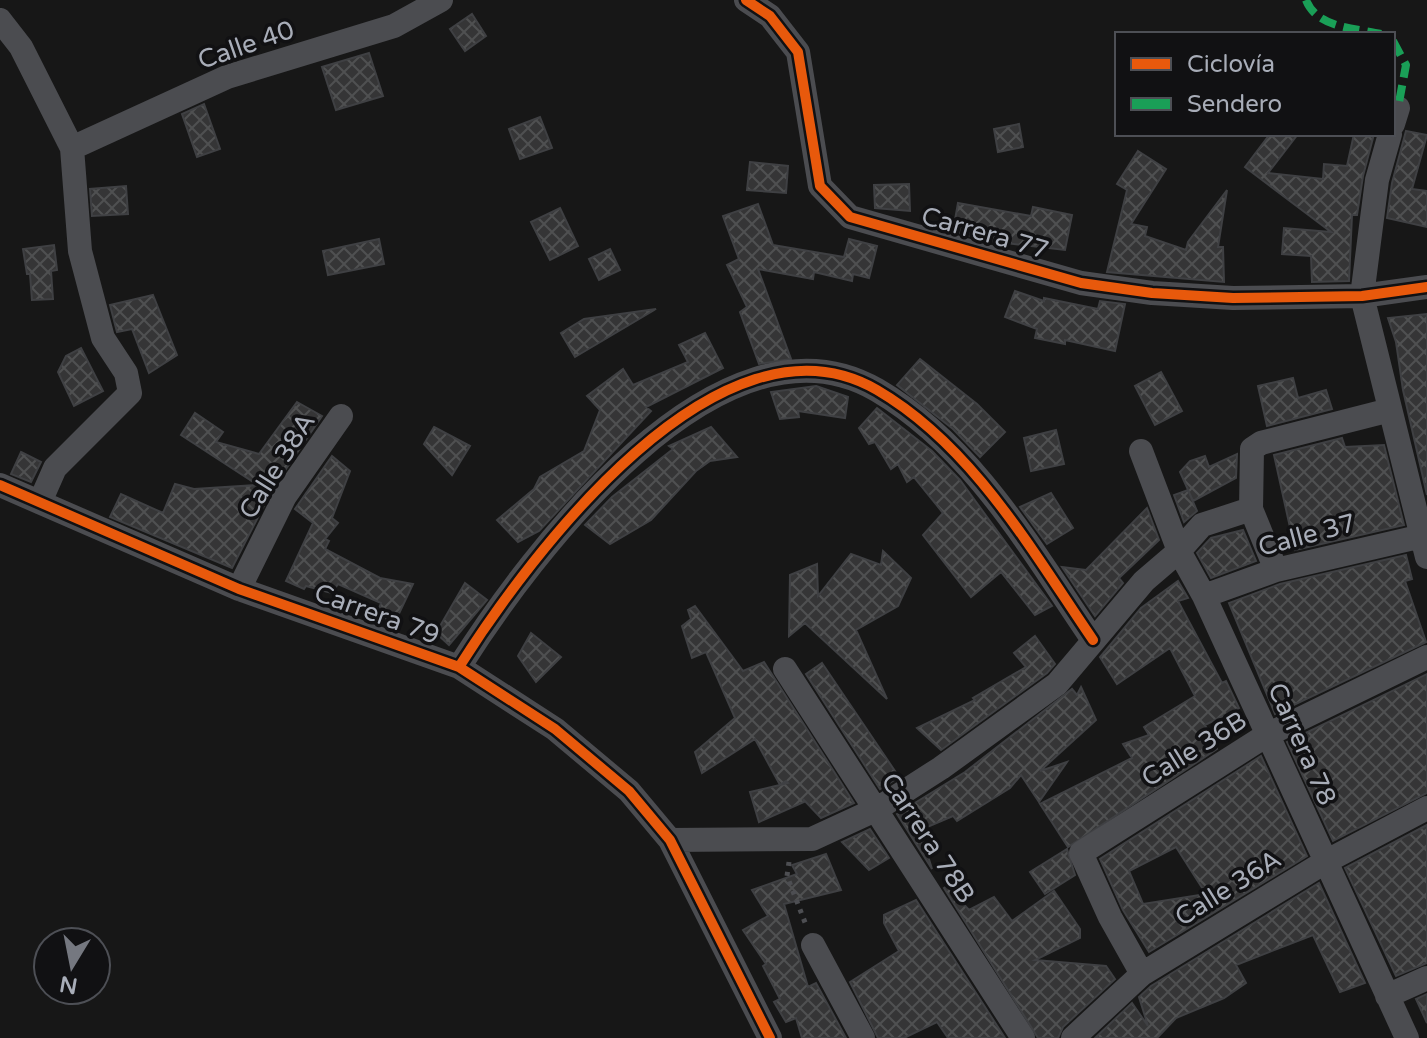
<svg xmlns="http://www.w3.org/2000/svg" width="1427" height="1038" viewBox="0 0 1427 1038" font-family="'Varela Round',sans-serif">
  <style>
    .building { fill: url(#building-cross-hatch); stroke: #3f4043; stroke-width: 2; fill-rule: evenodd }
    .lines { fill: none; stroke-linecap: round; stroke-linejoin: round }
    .path { stroke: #4d4e52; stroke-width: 5; stroke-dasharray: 4 6; stroke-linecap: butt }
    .minor { stroke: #4b4c50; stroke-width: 24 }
    .quiet { stroke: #1a9f57; stroke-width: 8; stroke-dasharray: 16 8; stroke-linecap: butt }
    .cycleway-casing { stroke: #111113; stroke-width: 15 }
    .cycleway { stroke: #e8590c; stroke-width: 10 }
    .labels { text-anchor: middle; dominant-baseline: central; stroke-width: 7; stroke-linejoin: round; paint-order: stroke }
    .street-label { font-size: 26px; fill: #a8adb8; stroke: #111113 }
  </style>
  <defs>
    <pattern id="building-cross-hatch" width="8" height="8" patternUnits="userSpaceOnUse" patternTransform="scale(2)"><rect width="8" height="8" fill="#353536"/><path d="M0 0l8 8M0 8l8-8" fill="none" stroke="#4f5051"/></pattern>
  </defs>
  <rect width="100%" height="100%" fill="#171717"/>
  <path class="building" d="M472,14L486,36L465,51L450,29Z
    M369,53L383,96L336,110L322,67Z
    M204,104L220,149L197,157L182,114Z
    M540,117L552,148L520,159L509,129Z
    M1019,124L1023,147L998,152L994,129Z
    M1406,131L1427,135L1412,189L1427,191V227L1387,218L1392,183Z
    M1270,134H1298L1268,173L1323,179L1324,164L1347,166L1354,134H1374L1363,176L1357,215H1352L1349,281L1312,282L1311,256L1282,254L1284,228L1331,232L1245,167Z
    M1138,151L1166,169L1131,224L1147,227L1145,236L1186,250L1188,242L1227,190L1218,247H1223L1224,282L1107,272L1127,190L1117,184Z
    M750,162L788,166L786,193L747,190Z
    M909,184L910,211L875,208L874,185Z
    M126,186L128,214L92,216L90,189Z
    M958,203L1031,216L1033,207L1072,215L1065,250L989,241L953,231Z
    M758,204L773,245L844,257L849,239L877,246L869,278L853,274L852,281L814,272L813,279L758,269L791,359L759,364L740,312L747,307L727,265L739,259L723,216Z
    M560,208L578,246L550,260L531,222Z
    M379,239L384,264L328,275L323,251Z
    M54,245L57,270L51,271L53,299L32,300L30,274H27L23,249Z
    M610,249L620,270L599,280L589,259Z
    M1015,291L1044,301V298L1098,309L1100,301L1125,304L1115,351L1065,340V344L1035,338L1037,329L1005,317Z
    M153,295L177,355L149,373L132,329L117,332L110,305Z
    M656,309L575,357L561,333L584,319Z
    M1427,314V495L1403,390L1396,342L1388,318Z
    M705,333L723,368L646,407L651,411L539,531L518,542L497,520L534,489L540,477L584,451L600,410L587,396L623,369L633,385L688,362L679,345Z
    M81,348L103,391L74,406L58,372L66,356Z
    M920,359L977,404L1005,432L980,457L953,429L897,385Z
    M1161,372L1182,411L1155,425L1135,386Z
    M1293,378L1298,398L1326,390L1332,409L1267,426L1258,386Z
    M816,386L848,397L845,418L798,411L799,417L780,419L771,392Z
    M297,402L322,416L273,488L232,568L110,517L121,494L163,513L175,484L194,489L258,485L181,435L195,413L223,432L216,442L259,454Z
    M877,408L932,451L960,480L1052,606L1035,615L1001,572L971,597L923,535L943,513L914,477L907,482L898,464L891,469L875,442L869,444L859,428Z
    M434,427L470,446L452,475L424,444Z
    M711,427L737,457L710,461L696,471L651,520L610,544L585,525L612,497L673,449L669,446Z
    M1056,430L1064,464L1031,471L1024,438Z
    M1342,438L1345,447L1384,445L1404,525L1295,550L1274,455Z
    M21,452L41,462L31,482L11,474Z
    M1237,454L1236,478L1193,501L1180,472L1190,461L1205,456L1209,467Z
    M332,456L350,471L332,518L338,523L325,539L329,541L325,549L380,578L413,584L395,622L376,616L381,603L338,584L332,593L306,586L304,589L286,581L313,523L295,509Z
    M1188,490L1197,511L1184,522L1174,495Z
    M1051,493L1073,528L1047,544L1020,507Z
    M1147,508L1159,540L1119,578L1123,583L1095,616L1062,567L1086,570Z
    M1243,530L1256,561L1211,578L1197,553L1211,538Z
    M883,551L911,578L898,606L856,630L887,699L805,623L789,636L790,575L817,564L818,596L851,554L881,565Z
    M1406,555L1412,579L1405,581L1426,642L1275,714L1229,603L1280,584Z
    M1178,581L1188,598L1178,601L1222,683L1226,681L1239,708L1205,725L1217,749L1068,847L1040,804L1132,758L1123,744L1149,735L1144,727L1195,696L1170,648L1117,684L1100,657L1141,608Z
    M465,583L487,600L449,645L436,633Z
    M695,606L743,671L764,662L854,803L821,818L803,799L804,802L759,822L750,792L788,783L786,781L780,785L755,739L702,773L695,752L735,718L706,652L692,658L682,626L691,619L688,610Z
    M531,633L561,657L536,682L518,656Z
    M1035,636L1055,664L1047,673L941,750L917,728L975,700L973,698L1026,667L1014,653Z
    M822,663L899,777L880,789L806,674Z
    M1427,674V793L1333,841L1287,742Z
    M1081,687L1096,720L1040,771L1067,762L1039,802L1021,775L1010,788L957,821L953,816L920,830L932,869L897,814L965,772L1072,689L1077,695Z
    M1261,756L1307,856L1149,952L1123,910L1100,859ZM1176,847L1206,894L1143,904L1129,871Z
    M1427,825V963L1396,976L1345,868Z
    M870,829L889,858L869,870L842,842Z
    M1067,849L1075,875L1045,894L1030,872Z
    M826,854L841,890L784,904L808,987L816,983L846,1038H802L796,1018L786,1022L774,1002L780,999L763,966L766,964L743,930L768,916L752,890L797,874L792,865Z
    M1319,883L1365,983L1340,992L1313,935L1236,965L1246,983L1224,998L1176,1018L1157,1038H1095L1132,1003L1148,1026L1139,997L1151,986Z
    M947,886L969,910L994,897L1012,921L1054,891L1080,929V938L1035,960L1106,966L1115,979L1063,1027L1058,1038H1038L944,888Z
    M916,900L1005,1038H948L937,1022L904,1038H878L850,982L899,951L884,923V915Z
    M1427,994V1023L1416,999Z"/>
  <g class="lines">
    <path class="path" d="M789,862L787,876L806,925"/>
    <path class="minor" d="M746,0L770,16L798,52L820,186L850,217L1081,283L1152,293L1233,298L1362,296L1427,287
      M0,20L21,47L72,148L80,251L103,338L126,373L130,393L55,468L40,502
      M1393,124L1398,108
      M1390,134L1377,180L1362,296L1427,557
      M72,148L227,77L394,26L441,0
      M1141,451L1179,551L1204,596L1407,1038
      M0,485L239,589L459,667L555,729L629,791L670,840L770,1038
      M1251,509L1252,449L1261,443L1390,410
      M239,589L285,496L341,416
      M1204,596L1276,570L1427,535
      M459,667C530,555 720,299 877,390C973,446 1032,551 1093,640
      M785,669L1023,1038
      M670,840L812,839L877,809L941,768L1057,684L1144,581L1179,551L1202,525L1251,509L1276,570
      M813,945L863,1038
      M1142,974L1110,917L1081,853L1267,735L1427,657
      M1387,996L1427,978
      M1073,1038L1142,974L1325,862L1427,808"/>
    <path class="quiet" d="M1306,0C1317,28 1354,28 1381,34
      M1393,41L1406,65L1398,108"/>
    <defs>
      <path id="cycleway" d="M746,0L770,16L798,52L820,186L850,217L1081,283L1152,293L1233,298L1362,296L1427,287
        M0,485L239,589L459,667L555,729L629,791L670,840L770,1038
        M459,667C530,555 720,299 877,390C973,446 1032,551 1093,640"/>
    </defs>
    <use href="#cycleway" class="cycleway-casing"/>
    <use href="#cycleway" class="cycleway"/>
  </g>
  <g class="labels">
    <g class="street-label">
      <text transform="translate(246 45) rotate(-19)">Calle 40</text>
      <text transform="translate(985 233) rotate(16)">Carrera 77</text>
      <text transform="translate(277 466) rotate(-58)">Calle 38A</text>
      <text transform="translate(1307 535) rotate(-15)">Calle 37</text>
      <text transform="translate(377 614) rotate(20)">Carrera 79</text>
      <text transform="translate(1302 744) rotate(66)">Carrera 78</text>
      <text transform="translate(1194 749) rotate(-32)">Calle 36B</text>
      <text transform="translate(928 838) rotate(57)">Carrera 78B</text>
      <text transform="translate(1228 888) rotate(-32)">Calle 36A</text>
    </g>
  </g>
  <rect x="1115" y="32" width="280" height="104" fill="#111113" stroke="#4d4f55" stroke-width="2"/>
  <rect x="1131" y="58" width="40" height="12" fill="#e8590c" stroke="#4d4f55" stroke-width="2"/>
  <text x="1187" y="72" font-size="24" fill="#a8adb8">Ciclovía</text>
  <rect x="1131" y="98" width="40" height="12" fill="#1a9f57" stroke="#4d4f55" stroke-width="2"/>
  <text x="1187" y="112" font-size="24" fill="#a8adb8">Sendero</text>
  <g transform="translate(72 966) rotate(190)"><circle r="38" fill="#111113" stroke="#4d4f55" stroke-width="2"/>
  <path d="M0-6L14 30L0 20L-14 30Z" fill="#757880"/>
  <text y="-12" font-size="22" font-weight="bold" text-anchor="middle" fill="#a8adb8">N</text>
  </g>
</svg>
